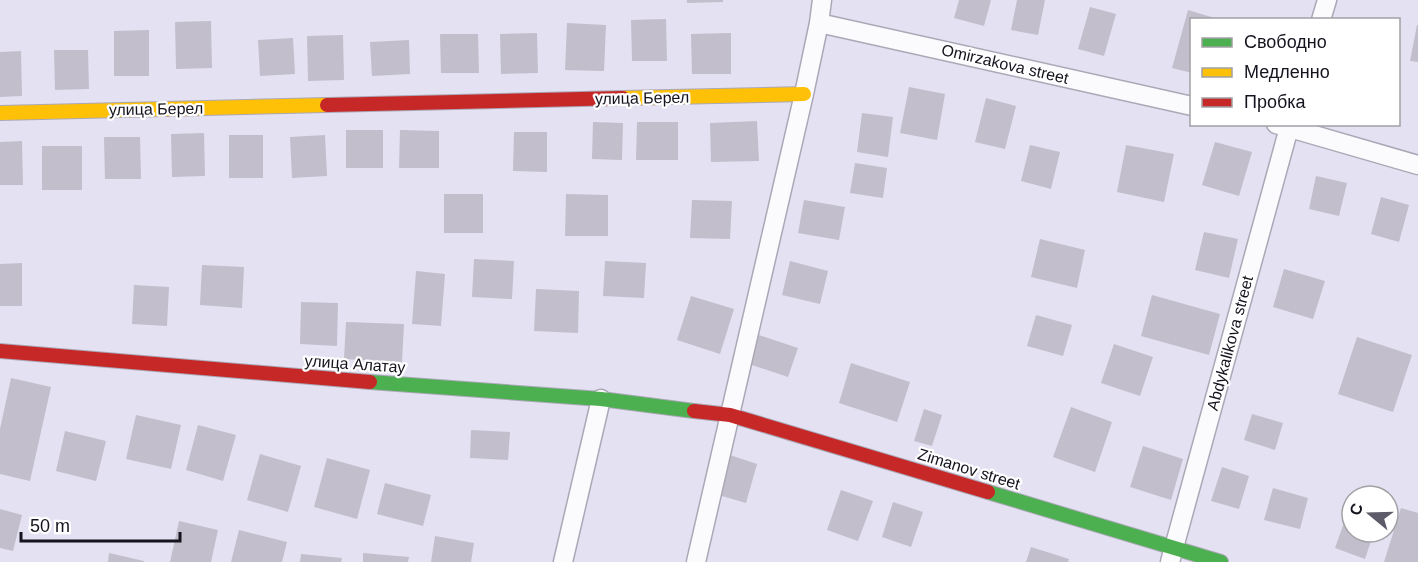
<svg xmlns="http://www.w3.org/2000/svg" width="1418" height="562" viewBox="0 0 1418 562" font-family="Helvetica,sans-serif">
  <style>
    .building { fill: #c2becb }
    .lines { fill: none; stroke-linecap: round; stroke-linejoin: round }
    .street-casing { stroke: #aba8b6; stroke-width: 21 }
    .fast-casing { stroke: #aba8b6; stroke-width: 16 }
    .slow-casing { stroke: #aba8b6; stroke-width: 16 }
    .jam-casing { stroke: #aba8b6; stroke-width: 16 }
    .street { stroke: #fbfafd; stroke-width: 18 }
    .fast { stroke: #4caf50; stroke-width: 14 }
    .slow { stroke: #ffc107; stroke-width: 14 }
    .jam { stroke: #c62828; stroke-width: 14 }
    .labels { text-anchor: middle; dominant-baseline: central; stroke-width: 4.5; stroke-linejoin: round; paint-order: stroke }
    .street-label { font-size: 16px; fill: #15131e; stroke: #fff }
  </style>
  <rect width="100%" height="100%" fill="#e4e1f3"/>
  <path class="building" d="M687,0H723V2L687,3Z
    M959,0H991L984,26L954,18Z
    M1017,0H1045L1038,35L1011,30Z
    M1090,7L1116,14L1104,56L1078,49Z
    M1188,10L1218,19L1192,20V73L1172,68Z
    M666,19L667,61H632L631,20Z
    M211,21L212,68L176,69L175,22Z
    M567,23L606,25L604,71L565,70Z
    M1417,25H1418V62L1410,61Z
    M149,30V76H114V31Z
    M537,33L538,73L501,74L500,34Z
    M731,33V74H692L691,34Z
    M440,34H478L479,73H441Z
    M343,35L344,80L308,81L307,36Z
    M293,38L295,74L260,76L258,40Z
    M409,40L410,74L372,76L370,42Z
    M54,50H88L89,89L55,90Z
    M21,51L22,96L0,97V52Z
    M909,87L945,94L937,140L900,133Z
    M986,98L1016,106L1005,149L975,142Z
    M862,113L893,117L888,157L857,152Z
    M757,121L759,161L711,162L710,123Z
    M593,122L623,123L622,160L592,159Z
    M637,122H678V160H636Z
    M346,130H383V168H346Z
    M400,130L439,131V168H399Z
    M514,132H547V172L513,171Z
    M204,133L205,176L172,177L171,134Z
    M229,135H263V178H229Z
    M325,135L327,176L292,178L290,137Z
    M104,137H140L141,179H105Z
    M22,141L23,185H0V142Z
    M1215,142L1252,152L1239,196L1202,185Z
    M1030,145L1060,152L1051,189L1021,181Z
    M1126,145L1174,154L1164,202L1117,192Z
    M42,146H82V190H42Z
    M855,163L887,168L883,198L850,193Z
    M1316,176L1347,183L1339,216L1309,209Z
    M444,194H483V233H444Z
    M566,194L608,195V236H565Z
    M1381,197L1409,205L1399,242L1371,234Z
    M692,200L732,201L730,239L690,238Z
    M804,200L845,207L839,240L798,233Z
    M1204,232L1238,239L1229,278L1195,270Z
    M1040,239L1085,250L1077,288L1031,277Z
    M474,259L514,261L512,299L472,297Z
    M605,261L646,263L644,298L603,296Z
    M790,261L828,271L820,304L782,295Z
    M22,263V306H0V264Z
    M202,265L244,267L242,308L200,305Z
    M1284,269L1325,281L1313,319L1273,307Z
    M416,271L445,274L441,326L412,324Z
    M134,285L169,287L167,326L132,324Z
    M536,289L579,291L578,333L534,331Z
    M1152,295L1220,314L1209,355L1141,336Z
    M691,296L734,309L720,354L677,340Z
    M301,302L338,303L337,346L300,344Z
    M1036,315L1072,325L1063,356L1027,346Z
    M346,322L404,324L402,362L344,359Z
    M756,334L798,348L788,377L746,363Z
    M1357,337L1412,355L1393,412L1338,394Z
    M1114,344L1153,357L1140,396L1101,383Z
    M851,363L910,382L897,422L839,403Z
    M11,378L51,387L30,481L0,474V429Z
    M1071,407L1112,422L1095,472L1053,457Z
    M924,409L942,415L932,446L914,441Z
    M1252,414L1283,423L1275,450L1244,440Z
    M136,415L181,425L171,469L126,459Z
    M198,425L236,435L223,481L186,470Z
    M471,430L510,432L508,460L470,458Z
    M65,431L106,441L96,481L56,471Z
    M1143,446L1183,459L1171,500L1130,487Z
    M260,454L301,466L288,512L247,500Z
    M727,454L757,464L746,503L715,494Z
    M327,458L370,470L357,519L314,507Z
    M1222,467L1249,476L1239,509L1211,501Z
    M385,483L431,495L423,526L377,514Z
    M1273,488L1308,498L1300,529L1264,520Z
    M841,490L873,501L858,541L827,530Z
    M893,502L923,512L911,547L882,537Z
    M1401,508L1418,513V562H1384Z
    M0,509L22,515L13,551L0,548Z
    M1346,517L1352,519V532H1374L1365,559L1335,548Z
    M179,521L218,530L211,562H170Z
    M239,530L287,542L282,562H231Z
    M435,536L474,543L471,562H431Z
    M1031,547L1069,559L1068,562H1026Z
    M109,553L144,561V562H108Z
    M363,553L409,557L408,562H363Z
    M301,554L342,558L341,562H300Z"/>
  <g class="lines">
    <defs>
      <path id="street" d="M1321,20L1327,0
        M819,23L1192,106
        M1276,124L1418,165
        M563,562L601,399
        M696,562L804,94L819,23L822,0
        M1170,562L1290,124"/>
      <path id="fast" d="M370,382L601,399L694,411
        M988,492L1221,562"/>
      <path id="slow" d="M623,98L804,94
        M0,113L327,105"/>
      <path id="jam" d="M327,105L623,98
        M0,351L370,382
        M694,411L730,415L988,492"/>
    </defs>
    <use href="#street" class="street-casing"/>
    <use href="#fast" class="fast-casing"/>
    <use href="#slow" class="slow-casing"/>
    <use href="#jam" class="jam-casing"/>
    <use href="#street" class="street"/>
    <use href="#fast" class="fast"/>
    <use href="#slow" class="slow"/>
    <use href="#jam" class="jam"/>
  </g>
  <g class="labels">
    <g class="street-label">
      <text transform="translate(1005 64) rotate(13)">Omirzakova street</text>
      <text transform="translate(642 98) rotate(-1)">улица Берел</text>
      <text transform="translate(156 109) rotate(-1)">улица Берел</text>
      <text transform="translate(1230 343) rotate(-75)">Abdykalikova street</text>
      <text transform="translate(355 364) rotate(4)">улица Алатау</text>
      <text transform="translate(969 469) rotate(17)">Zimanov street</text>
    </g>
  </g>
  <rect x="1190" y="18" width="210" height="108" fill="#ffffff" stroke="#a1a1a5" stroke-width="1.5"/>
  <rect x="1202" y="38" width="30" height="9" fill="#4caf50" stroke="#a1a1a5" stroke-width="1.5"/>
  <text x="1244" y="48" font-size="18" fill="#15131e">Свободно</text>
  <rect x="1202" y="68" width="30" height="9" fill="#ffc107" stroke="#a1a1a5" stroke-width="1.5"/>
  <text x="1244" y="78" font-size="18" fill="#15131e">Медленно</text>
  <rect x="1202" y="98" width="30" height="9" fill="#c62828" stroke="#a1a1a5" stroke-width="1.5"/>
  <text x="1244" y="108" font-size="18" fill="#15131e">Пробка</text>
  <g transform="translate(1370 514) rotate(289)"><circle r="28" fill="#ffffff" stroke="#a1a1a5" stroke-width="1.5"/>
  <path d="M0-4.5L10 22L0 15L-10 22Z" fill="#5d5b69"/>
  <text y="-9" font-size="16" font-weight="bold" text-anchor="middle" fill="#15131e">С</text>
  </g>
  <path d="M21 532v9h159v-9" fill="none" stroke="#15131e" stroke-width="3"/>
  <text x="30" y="532" font-size="18" fill="#15131e" stroke="#ffffff" stroke-width="4.5" paint-order="stroke">50 m</text>
</svg>
